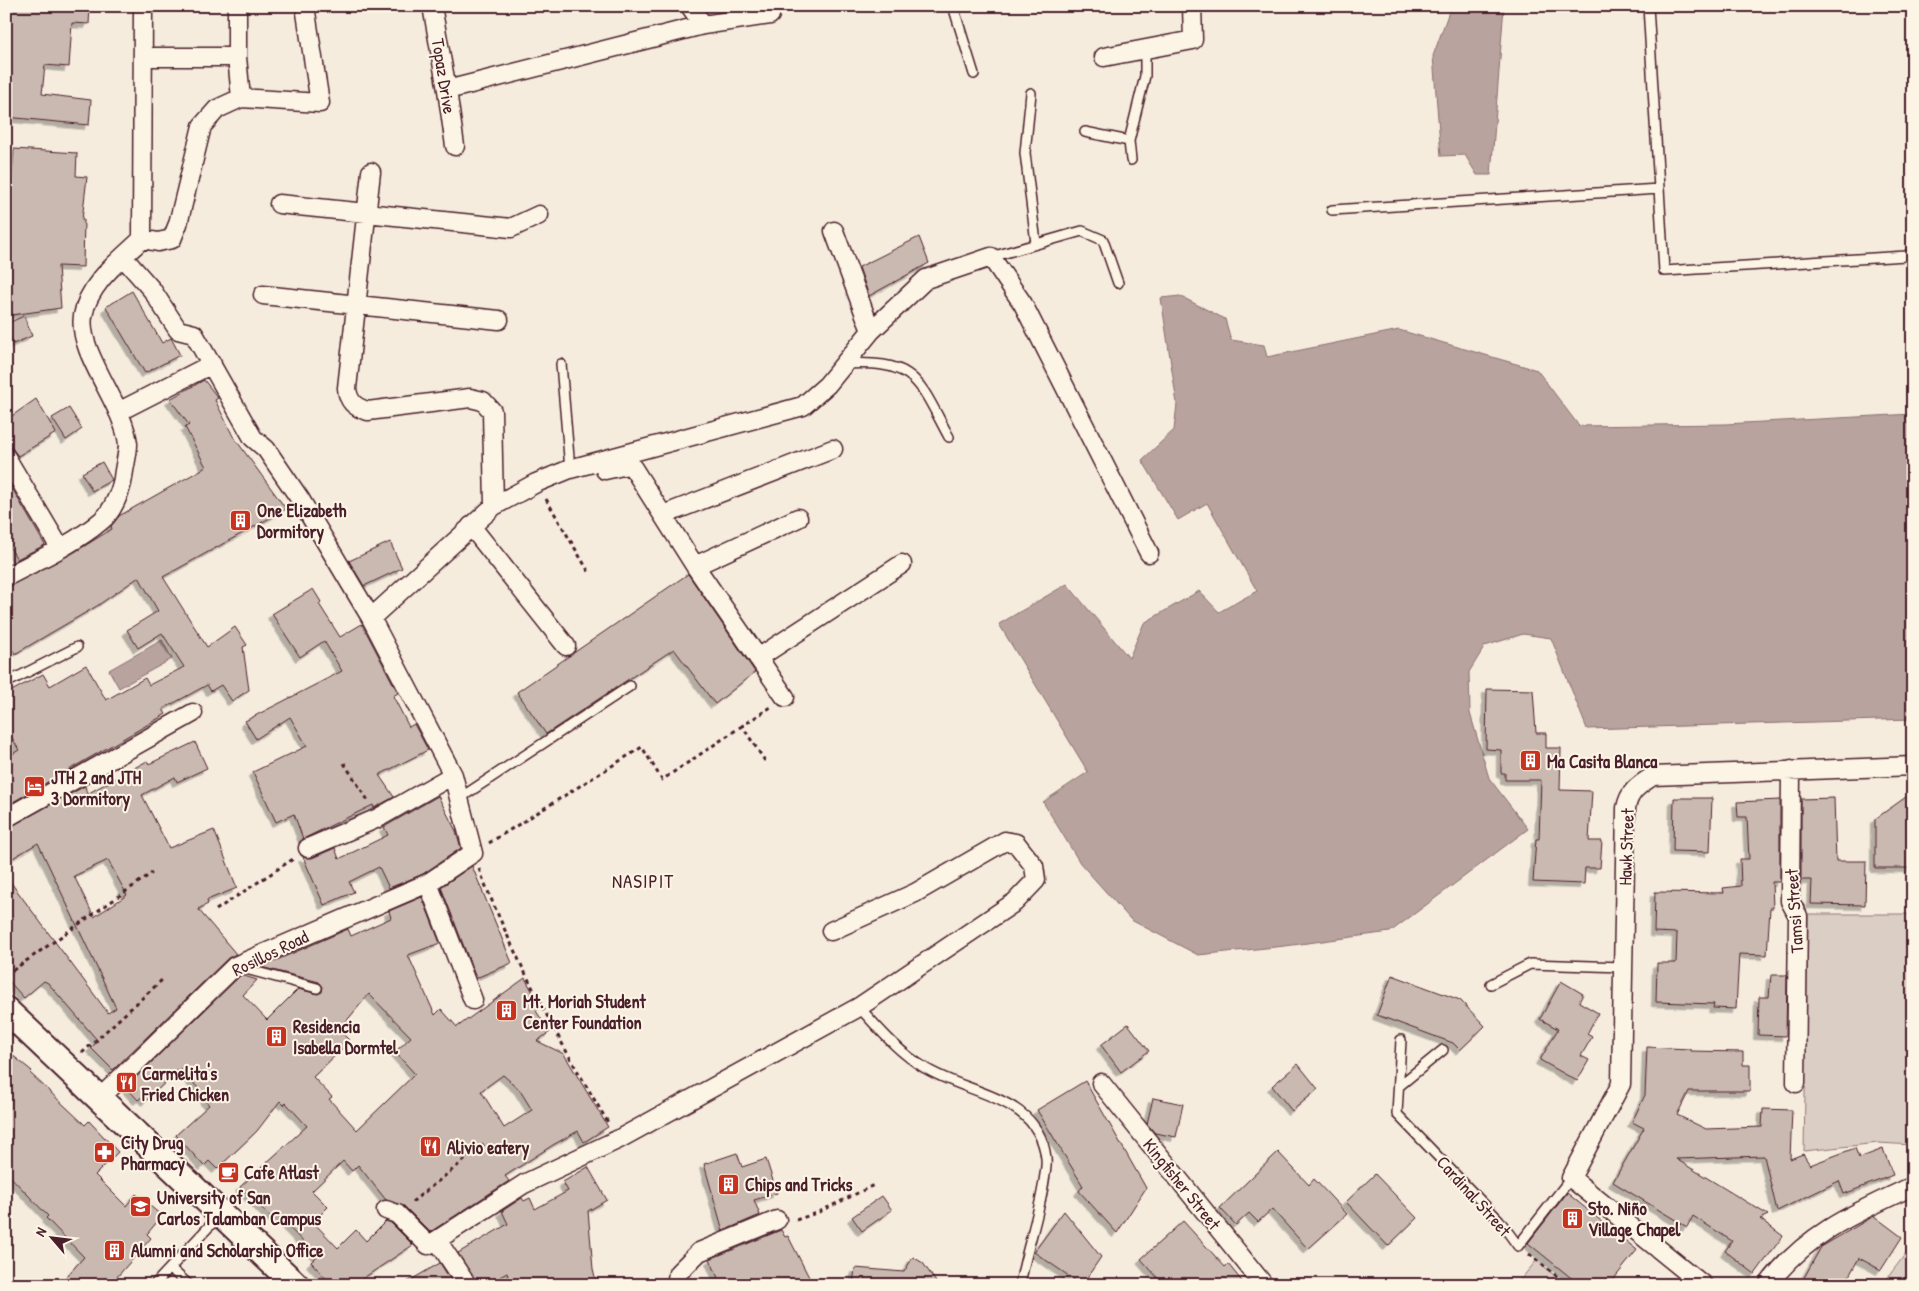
<svg xmlns="http://www.w3.org/2000/svg" width="1919" height="1291" viewBox="0 0 1919 1291" font-family="'Patrick Hand',sans-serif">
  <style>
    .green { fill: #dbcec4; stroke: #927678 }
    .water { fill: #b8a39e; stroke: #8c6e70 }
    .building { fill: #cab9b1; stroke: #4a1f2b; fill-rule: evenodd; filter: url(#shadow) }
    .lines { fill: none; stroke-linecap: round; stroke-linejoin: round }
    .lane-casing { stroke: #4a1f2b; stroke-width: 12 }
    .street-casing { stroke: #4a1f2b; stroke-width: 21 }
    .secondary-casing { stroke: #4a1f2b; stroke-width: 29 }
    .path { stroke: #4a1f2b; stroke-width: 3; stroke-dasharray: 4 4; stroke-linecap: butt }
    .lane { stroke: #fcf5e5; stroke-width: 9 }
    .street { stroke: #fcf5e5; stroke-width: 18 }
    .secondary { stroke: #fcf5e5; stroke-width: 25 }
    .labels { text-anchor: middle; dominant-baseline: central; stroke-width: 4; stroke-linejoin: round; paint-order: stroke }
    .street-label { font-size: 18px; fill: #4a1f2b; stroke: #fcf5e5 }
    .poi-label { font-size: 18px; font-weight: bold; fill: #4a1f2b; stroke: #fcf5e5; text-anchor: start }
    .neighbourhood-label { font-size: 19px; letter-spacing: 1px; fill: #4a1f2b; stroke: #fcf5e5 }
  </style>
  <defs>
    <filter id="shadow"><feDropShadow dx="-4.5" dy="4.5" stdDeviation="0" flood-color="#0004"/></filter>
  </defs>
  <rect width="100%" height="100%" fill="#f5ecde"/>
  <filter id="ink" filterUnits="userSpaceOnUse"><feTurbulence type="fractalNoise" baseFrequency=".02" numOctaves="2"/><feDisplacementMap in="SourceGraphic" scale="10" xChannelSelector="R" yChannelSelector="G"/><feConvolveMatrix kernelMatrix="1 2 1 2 8 2 1 2 1" color-interpolation-filters="sRGB"/></filter>
  <g filter="url(#ink)">
    <path class="green" d="M1808,914H1913V1145L1878,1143L1804,1151Z
      M1913,1244V1285H1882Z
      M1537,1260L1565,1285H1516Z"/>
    <path class="water" d="M1451,6H1504L1491,175H1477L1465,155L1441,156L1433,56Z
      M1180,296L1225,319L1231,340L1264,345L1267,357L1399,330L1537,370L1579,426L1725,424L1913,414V719L1587,729L1551,638L1523,634L1485,646L1469,672L1470,713L1489,778L1528,829L1390,932L1285,946L1198,955L1131,920L1080,863L1043,802L1088,772L999,624L1067,584L1129,658L1144,623L1199,591L1219,612L1257,591L1207,503L1178,520L1142,460L1174,430L1177,404L1161,298Z
      M162,640L172,659L119,688L109,670Z"/>
    <path class="building" d="M6,6H90L89,24L72,23L69,67L45,65L42,94L91,100L89,125L6,117Z
      M14,149L77,153L76,176L87,177L82,220H84L83,267L58,266L61,308L12,315L6,280V215H9Z
      M919,237L929,263L869,296L859,267Z
      M132,291L162,343L171,338L180,355L145,373L106,307Z
      M24,316L32,336L13,344L6,324Z
      M204,380L218,398L215,400L233,436L286,509L163,577L207,647L235,627L247,645L243,647L249,690L232,701L221,685L211,691L207,685L163,709L166,714L6,806V758L19,750L6,727V694L43,674L50,686L86,665L106,700L145,678L149,685L184,667L162,633L138,648L127,630L158,611L139,577L97,606L15,654L6,638V588L73,553L112,529L111,526L119,516L206,467L185,427L189,425L170,399Z
      M36,399L56,433L18,456L12,448L6,446V420Z
      M69,408L82,429L66,440L52,418Z
      M102,462L112,480L92,491L82,473Z
      M6,478L45,545L17,559L6,541Z
      M390,542L402,568L364,586L349,561Z
      M688,574L755,672L715,704L674,649L546,734L517,692Z
      M313,589L321,602L319,604L340,637L362,624L398,693L393,696L409,727L414,724L428,750L379,775L394,797L374,808L373,805L303,839L294,814L276,822L253,772L307,746L290,717L256,739L245,721L342,671L324,641L300,657L272,614Z
      M1487,689L1533,690L1536,733H1546V748H1561L1560,790L1592,791L1589,841H1602L1600,868H1585L1584,884L1533,882L1536,839H1539L1541,780H1505V773H1501V750L1486,749Z
      M195,742L207,768L177,782L175,777L142,795L169,848L214,830L237,888L207,900L208,904L198,909L236,954L228,958L113,1070L91,1048L98,1041L48,983L44,981L24,998L6,978V876L108,1013L116,1008L38,843L6,862V829L85,786L87,794L147,761L149,764ZM108,860L127,895L94,917L74,876Z
      M1913,792V868H1875V819Z
      M438,796L456,831L461,848L423,874L389,888L379,867L349,882L354,892L324,905L303,857L312,858L335,848L339,859L388,835L384,827Z
      M1674,798H1712L1710,852L1673,851Z
      M1834,798L1836,861H1866L1865,905L1811,904L1812,880H1801V799Z
      M1780,800V882H1772L1773,908H1770L1767,955L1739,954L1736,1009L1713,1008L1714,1004L1656,1002L1657,963H1676L1677,933L1654,932L1655,892L1724,893L1723,888L1741,886L1740,859H1749L1747,817H1738L1737,802Z
      M472,866L512,963L476,978L441,887Z
      M422,897L440,943L408,955L435,1015L441,1009L457,1027L525,978L541,1007L536,1011L550,1032L537,1041L564,1054L608,1127L584,1142L578,1131L553,1145L505,1176L509,1181L430,1232L404,1206L386,1200L358,1165L352,1171L343,1161L312,1191L328,1207L313,1222L338,1248L356,1230L366,1241L386,1221L391,1223L413,1245L353,1285H332L311,1262L317,1256L276,1214L272,1218L240,1187L307,1126L286,1103L284,1105L280,1101L257,1131L217,1169L209,1161L204,1166L176,1135L209,1105L204,1099L206,1097L180,1068L146,1101L142,1097L138,1100L126,1087L241,975L257,980L243,995L267,1020L298,989L318,994L322,992L323,987L319,982L261,967L348,929L351,936L391,918L389,911ZM369,994L411,1037L395,1052L415,1074L357,1130L329,1099L332,1097L313,1077L350,1041L339,1030ZM503,1075L519,1089L532,1110L504,1128L481,1091Z
      M1392,975L1460,1000L1485,1026L1460,1050L1453,1043L1377,1015Z
      M1771,975H1787L1786,1036L1758,1035L1759,997H1769Z
      M1561,981L1583,994L1579,1002L1598,1013L1587,1034L1592,1037L1581,1056L1589,1060L1577,1081L1540,1060L1558,1029L1540,1019Z
      M1128,1024L1149,1051L1121,1072L1101,1045Z
      M1647,1047L1690,1049V1051L1743,1052V1065H1750V1091H1689L1677,1115L1706,1129L1762,1127L1763,1109L1792,1110L1790,1159L1803,1154L1810,1165L1855,1148L1859,1158L1883,1149L1893,1175L1844,1194L1839,1181L1777,1211L1764,1156L1676,1159L1768,1215L1760,1219L1783,1236L1755,1274L1725,1251L1732,1241L1693,1216L1687,1227L1613,1182L1644,1128L1632,1122L1645,1095Z
      M6,1050L32,1071L30,1073L85,1125L89,1121L118,1152L95,1175L126,1206L136,1194L162,1216L147,1234L151,1238L110,1285H59L84,1257L46,1218L48,1216L6,1172Z
      M1298,1064L1318,1089L1292,1111L1272,1086Z
      M1085,1081L1146,1188L1117,1233L1079,1191L1083,1186L1037,1110Z
      M1153,1098L1183,1104L1176,1137L1155,1133L1147,1124Z
      M1278,1152L1309,1185L1314,1179L1347,1214L1308,1249L1272,1209L1258,1222L1249,1213L1236,1225L1220,1208Z
      M737,1153L742,1167L766,1159L777,1193L754,1200L760,1215L723,1231L704,1164Z
      M588,1167L607,1200L588,1211L593,1269L597,1285H511L507,1273L485,1285H478L458,1253L508,1224L502,1211L522,1198L524,1201L530,1198L535,1209L568,1191L563,1182Z
      M1375,1174L1417,1218L1388,1246L1346,1202Z
      M1567,1193L1637,1250L1609,1285H1580L1528,1243Z
      M882,1196L892,1210L862,1231L852,1217Z
      M1064,1211L1101,1257L1082,1285L1034,1252Z
      M1874,1216L1902,1237L1881,1270L1859,1258L1844,1285H1800L1821,1247Z
      M1183,1221L1225,1267L1228,1264L1245,1285H1164L1141,1259Z
      M781,1230L785,1237L788,1236L813,1285H721L710,1259Z
      M913,1257L923,1263L938,1285H853L855,1268L904,1272Z
      M440,1263L454,1285H402Z"/>
    <g class="lines">
      <defs>
        <path id="lane" d="M953,6L974,74
          M1648,6L1664,271L1906,256L1913,252
          M1031,93L1025,153L1036,243
          M1085,132L1129,141
          M1131,160L1129,141L1145,76V48
          M1332,210L1659,189
          M991,257L1082,231L1103,240L1118,283
          M561,364L570,469
          M844,364C917,360 918,380 949,437
          M6,683L77,647
          M460,798L630,686
          M238,967L317,988
          M1491,984L1530,964L1623,967
          M859,1007C879,1029 899,1053 925,1068C969,1095 1039,1096 1046,1158C1047,1165 1045,1174 1044,1181C1039,1216 1026,1250 1020,1285
          M1401,1040L1397,1114L1499,1220L1518,1246L1571,1178
          M1399,1086L1443,1050
          M170,1268L189,1285
          M154,1285L219,1216"/>
        <path id="street" d="M237,6V57L241,98
          M432,6L447,90L455,146
          M690,6L703,25
          M143,57H237
          M1104,57L1193,40L1192,6
          M447,90L703,25L770,15
          M371,172L347,388C348,402 356,408 368,411L470,398L483,401L492,411L494,506
          M279,204L511,228L539,215
          M834,231L871,331
          M142,239L158,242L172,239L178,224L202,126L217,109L241,98L320,103L305,6
          M263,295L499,320
          M118,412L212,364
          M6,457L60,548
          M605,470L627,465L633,468L695,566L785,697
          M663,515L833,449
          M471,526L566,646
          M695,566L798,518
          M6,577C38,560 74,544 101,521C112,513 121,491 123,478C124,467 128,454 128,444C124,404 77,353 83,316C88,284 120,260 142,239L143,6
          M371,618L494,506L536,483L570,469L803,406L827,385L871,331L926,279L991,257L1023,304L1149,553
          M758,658L902,564
          M1791,770L1790,901L1798,916L1796,1083
          M6,818L193,713
          M308,848L378,818L453,775
          M428,883L473,1000
          M1101,1083L1264,1285
          M99,1099L235,966L428,883L473,853L453,775L371,618L300,499L266,449L253,438L194,334L178,330L152,290L123,257
          M386,1210L397,1214L428,1245L437,1240L467,1285
          M437,1240L524,1184L619,1139L859,1007L1015,902L1036,880L1034,866L1016,843L1005,841L915,893L831,931
          M676,1285L678,1273L699,1252L777,1220
          M1703,1285L1571,1178L1621,1084L1626,808C1629,791 1639,785 1653,776L1913,766
          M1768,1285C1806,1233 1857,1212 1913,1186"/>
        <path id="secondary" d="M6,1010L296,1285"/>
      </defs>
      <use href="#lane" class="lane-casing"/>
      <use href="#street" class="street-casing"/>
      <use href="#secondary" class="secondary-casing"/>
      <path class="path" d="M546,499L590,574
        M765,761L742,726L771,707
        M344,763L369,802
        M489,843L642,747L662,780L742,726
        M479,869C514,958 559,1042 609,1124
        M216,910L293,859
        M6,975L152,873
        M82,1053L162,980
        M412,1202L486,1143
        M796,1220L819,1212L876,1184
        M1529,1254L1568,1285"/>
      <use href="#lane" class="lane"/>
      <use href="#street" class="street"/>
      <use href="#secondary" class="secondary"/>
    </g>
  </g>
  <defs>
    <symbol id="building-square" viewBox="-11 -11 22 22"><rect x="-9" y="-9" width="18" height="18" rx="4" fill="#c8321e" stroke="#fcf5e5"/><path d="M-4-6H4V6H1V3H-1V6H-4ZM-2.5-4.3h1.7v1.8h-1.7ZM.8-4.3h1.7v1.8H.8ZM-2.5-1h1.7V.8h-1.7ZM.8-1h1.7V.8H.8Z" fill="#fff"/></symbol>
    <symbol id="hotel-square" viewBox="-11 -11 22 22"><rect x="-9" y="-9" width="18" height="18" rx="4" fill="#c8321e" stroke="#fcf5e5"/><path d="M-6-4.5h1.5V1H6V5H4.5V3h-9V5H-6ZM-4 0a1.8 1.8 0 1 1 3.6 0ZM.5 0V-2.5h3Q6-2.5 6 0Z" fill="#fff"/></symbol>
    <symbol id="restaurant-square" viewBox="-11 -11 22 22"><rect x="-9" y="-9" width="18" height="18" rx="4" fill="#c8321e" stroke="#fcf5e5"/><path d="M-5-6h1v4h1v-4h1v4h1v-4h1v5L-1.5 .5V6h-2V.5L-5-1ZM5-6V6H3V1.5H1.5Q1.5-4 5-6Z" fill="#fff"/></symbol>
    <symbol id="pharmacy-square" viewBox="-11 -11 22 22"><rect x="-9" y="-9" width="18" height="18" rx="4" fill="#c8321e" stroke="#fcf5e5"/><path d="M-2-6h4v4h4v4h-4v4h-4v-4h-4v-4h4Z" fill="#fff"/></symbol>
    <symbol id="cafe-square" viewBox="-11 -11 22 22"><rect x="-9" y="-9" width="18" height="18" rx="4" fill="#c8321e" stroke="#fcf5e5"/><path d="M-5.5-4.5H6V0H3Q3 3.5 0 3.5H-2.5Q-5.5 3.5-5.5 0ZM3-3.2v2h1.7v-2ZM-6 4.5H4V6H-6Z" fill="#fff"/></symbol>
    <symbol id="university-square" viewBox="-11 -11 22 22"><rect x="-9" y="-9" width="18" height="18" rx="4" fill="#c8321e" stroke="#fcf5e5"/><path d="M0-5L7-2L0 1L-7-2ZM-4 1L0 2.5L4 1V4Q0 6-4 4Z" fill="#fff"/></symbol>
  </defs>
  <g fill-rule="evenodd">
    <use href="#building-square" x="228" y="508" width="25" height="25"/>
    <use href="#building-square" x="1518" y="748" width="25" height="25"/>
    <use href="#hotel-square" x="22" y="774" width="25" height="25"/>
    <use href="#building-square" x="494" y="998" width="25" height="25"/>
    <use href="#building-square" x="264" y="1024" width="25" height="25"/>
    <use href="#restaurant-square" x="114" y="1070" width="25" height="25"/>
    <use href="#restaurant-square" x="418" y="1134" width="25" height="25"/>
    <use href="#pharmacy-square" x="92" y="1140" width="25" height="25"/>
    <use href="#cafe-square" x="216" y="1160" width="25" height="25"/>
    <use href="#building-square" x="716" y="1172" width="25" height="25"/>
    <use href="#university-square" x="128" y="1194" width="25" height="25"/>
    <use href="#building-square" x="1560" y="1206" width="25" height="25"/>
    <use href="#building-square" x="102" y="1238" width="25" height="25"/>
  </g>
  <g class="labels">
    <g class="street-label">
      <text transform="translate(444 76) rotate(81)">Topaz Drive</text>
      <text transform="translate(1626 847) rotate(-88)">Hawk Street</text>
      <text transform="translate(1794 911) rotate(-94)">Tamsi Street</text>
      <text transform="translate(270 953) rotate(-26)">Rosillos Road</text>
      <text transform="translate(1182 1184) rotate(51)">Kingfisher Street</text>
      <text transform="translate(1474 1196) rotate(48)">Cardinal Street</text>
    </g>
    <g class="poi-label">
      <text x="257" y="510">One Elizabeth<tspan x="257" dy="21">Dormitory</tspan></text>
      <text x="1547" y="761">Ma Casita Blanca</text>
      <text x="51" y="777">JTH 2 and JTH<tspan x="51" dy="21">3 Dormitory</tspan></text>
      <text x="523" y="1001">Mt. Moriah Student<tspan x="523" dy="21">Center Foundation</tspan></text>
      <text x="293" y="1026">Residencia<tspan x="293" dy="21">Isabella Dormtel</tspan></text>
      <text x="142" y="1073">Carmelita's<tspan x="142" dy="21">Fried Chicken</tspan></text>
      <text x="121" y="1142">City Drug<tspan x="121" dy="21">Pharmacy</tspan></text>
      <text x="447" y="1147">Alivio eatery</text>
      <text x="244" y="1172">Cafe Atlast</text>
      <text x="745" y="1184">Chips and Tricks</text>
      <text x="157" y="1197">University of San<tspan x="157" dy="21">Carlos Talamban Campus</tspan></text>
      <text x="1588" y="1208">Sto. Niño<tspan x="1588" dy="21">Village Chapel</tspan></text>
      <text x="131" y="1250">Alumni and Scholarship Office</text>
    </g>
    <g class="neighbourhood-label">
      <text x="643" y="881">NASIPIT</text>
    </g>
  </g>
  <rect width="1919" height="1291" fill="none" stroke="#fcf5e5" stroke-width="25"/>
  <rect x="12" y="12" width="1894" height="1266" fill="none" stroke="#4a1f2b" stroke-width="2" filter="url(#ink)"/>
  <g transform="translate(52 1238) rotate(298)" stroke="#fcf5e5" stroke-width="4" paint-order="stroke">
  <path d="M0-4L9 19L0 12L-9 19Z" fill="#4a1f2b"/>
  <text y="-8" font-size="14" font-weight="bold" text-anchor="middle" fill="#4a1f2b">N</text>
  </g>
</svg>
